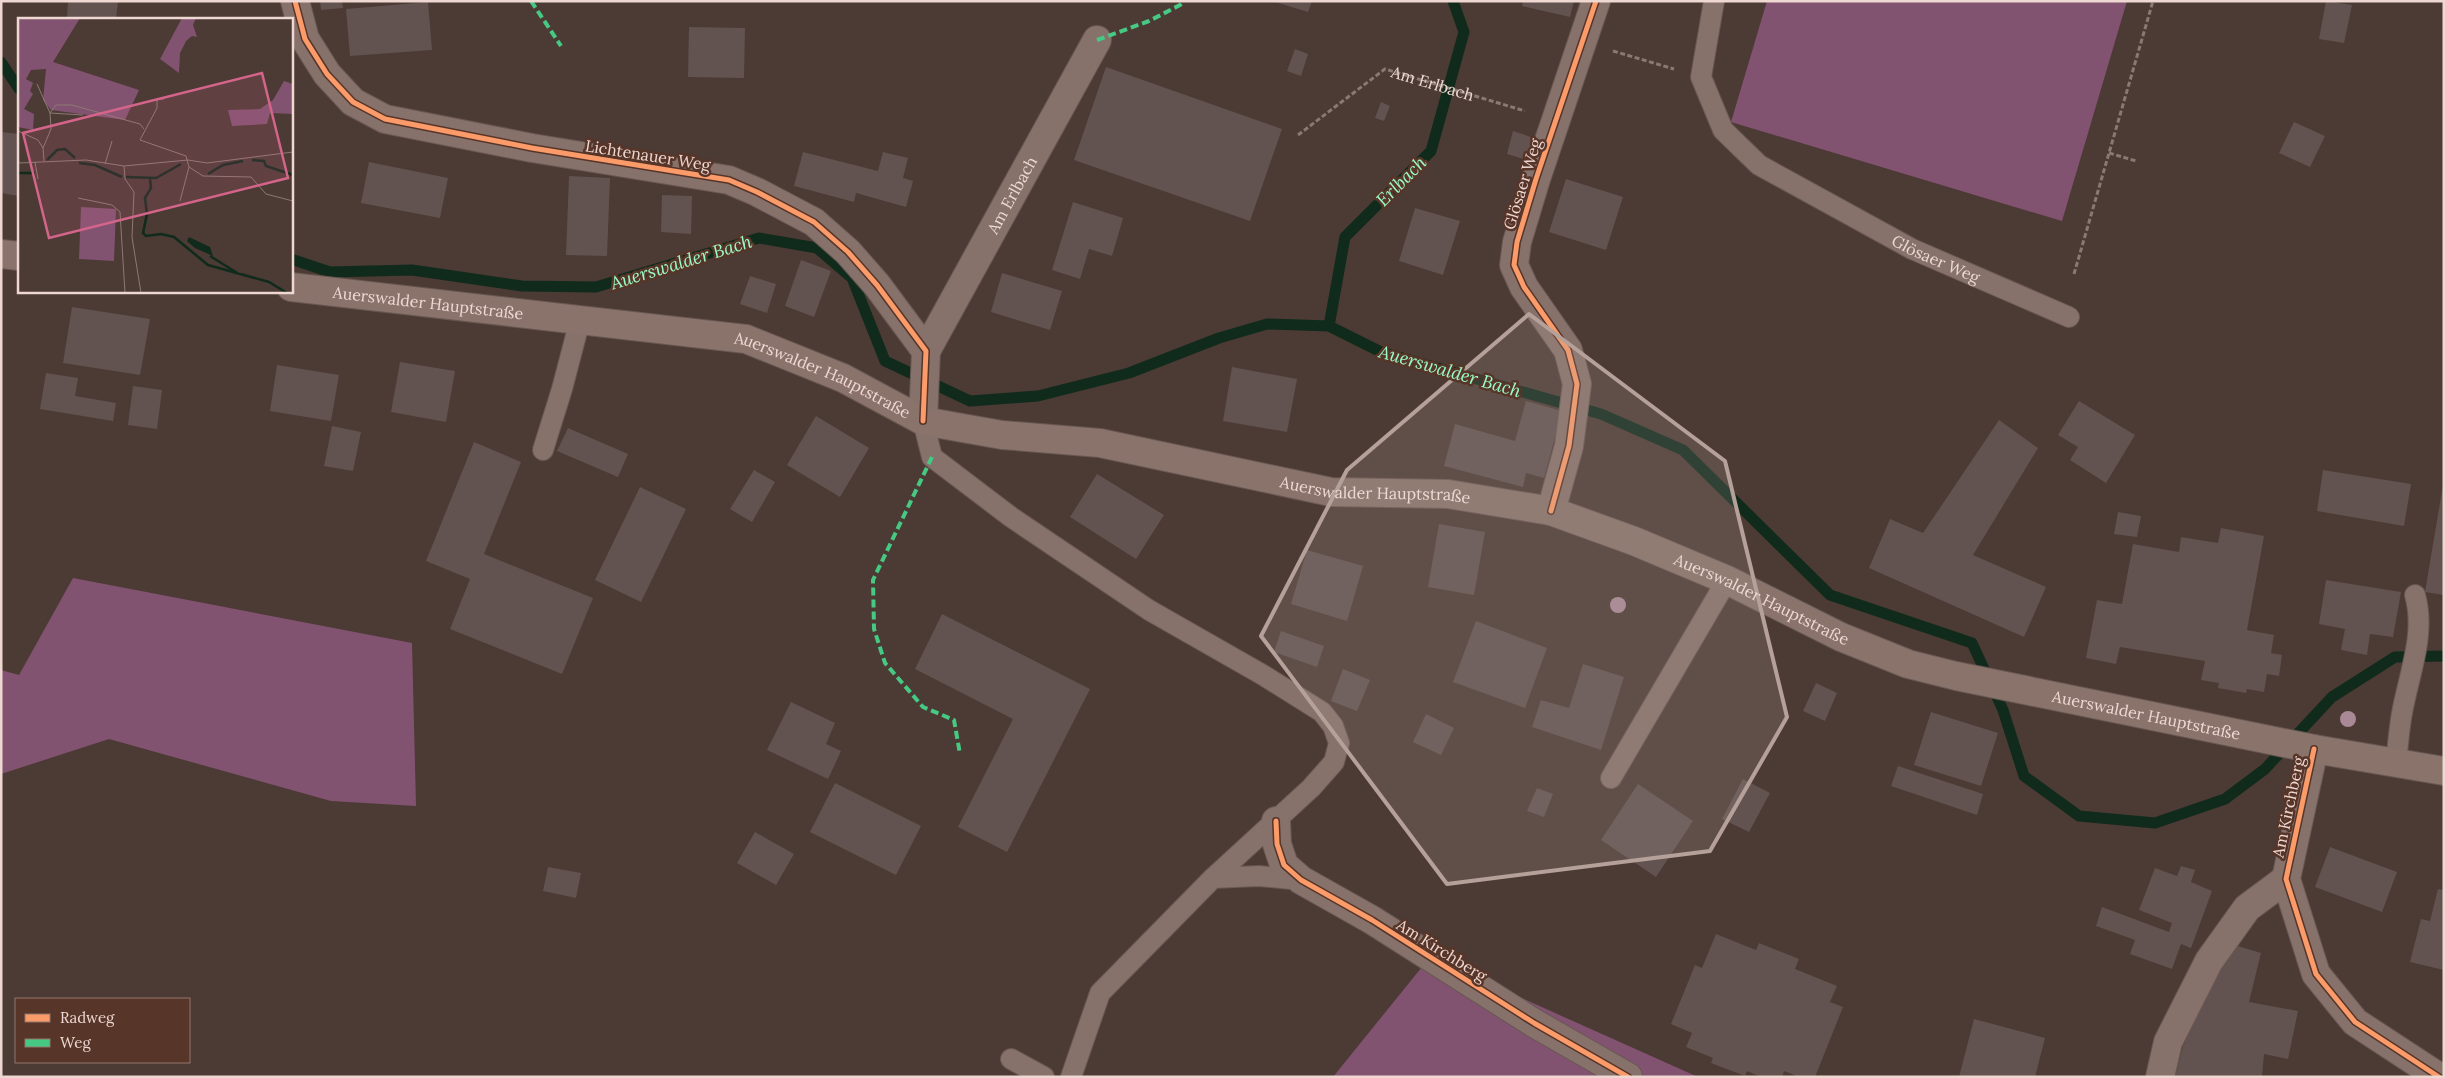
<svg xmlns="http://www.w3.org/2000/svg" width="2445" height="1078" viewBox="0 0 2445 1078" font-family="Lora,serif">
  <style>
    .green { fill: #825371 }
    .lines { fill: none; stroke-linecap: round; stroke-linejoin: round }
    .stream { stroke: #102b1c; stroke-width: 11 }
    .building { fill: #625350 }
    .lane-casing { stroke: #685752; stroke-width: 22 }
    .street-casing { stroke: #685752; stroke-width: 30 }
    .secondary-casing { stroke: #685752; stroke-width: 30 }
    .path { stroke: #8a7973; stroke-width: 3; stroke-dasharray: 5 2.5; stroke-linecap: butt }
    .lane { stroke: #86716b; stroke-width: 20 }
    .street { stroke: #86716b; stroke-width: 28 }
    .secondary { stroke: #89736b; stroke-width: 28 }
    .quiet { stroke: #46c982; stroke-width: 4; stroke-dasharray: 8 4; stroke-linecap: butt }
    .cycleway-casing { stroke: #573529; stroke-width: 8 }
    .cycleway { stroke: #fa9b69; stroke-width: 5 }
    .tree { fill: #a88995 }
    .marked { fill: #b5a19a; fill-opacity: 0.2; stroke: #b5a19a; stroke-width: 4; stroke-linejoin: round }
    .labels { text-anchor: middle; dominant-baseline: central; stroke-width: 5; stroke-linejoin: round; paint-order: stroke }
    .street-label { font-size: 16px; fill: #eed8d1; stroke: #573529 }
    .water-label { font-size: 18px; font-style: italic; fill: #99fbc6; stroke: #573529 }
    .inset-river { fill: none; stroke: #102b1c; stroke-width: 2.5 }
    .inset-road { fill: none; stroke: #8d7973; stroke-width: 1 }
    .view { fill: #d4658a; fill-opacity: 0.15; stroke: #d4658a; stroke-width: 2.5 }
    .inset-edge { fill: none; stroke: #eed8d1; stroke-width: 2.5 }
  </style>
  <rect width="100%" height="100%" fill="#4c3a34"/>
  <path class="green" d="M1767,1H2127L2062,221L1731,122Z
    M73,578L412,643L416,806L331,801L109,739L1,774V670L19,675Z
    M1430,957L1698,1077H1333Z"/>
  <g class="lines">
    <path class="stream" d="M1,62L19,89
      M291,259L330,272L412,270L522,286L596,287L759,238L817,248L852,278L885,361L970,401L1038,396L1129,373L1219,338L1267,324L1329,326L1381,352L1601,414L1683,450L1830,595L1972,643L2003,710L2024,776L2079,816L2155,823L2225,799L2265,769L2332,697L2395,657L2444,656
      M1329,326L1345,237L1431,151L1464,32L1453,1"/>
  </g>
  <path class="building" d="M68,1H118L116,19H67Z
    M320,1H342L343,8L321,10Z
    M1272,1H1312L1308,12Z
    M1523,1H1574L1570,17L1522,6Z
    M2326,1L2352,5L2344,43L2319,39Z
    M428,2L432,50L350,56L346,9Z
    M689,27L745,28L744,78L688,77Z
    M1295,49L1308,54L1301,76L1287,71Z
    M1106,67L1282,129L1250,221L1074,160Z
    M1381,102L1390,106L1384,121L1375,118Z
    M2294,122L2325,136L2310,167L2279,153Z
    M1513,131L1534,138L1527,160L1507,154Z
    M1,132L19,134V196L1,193Z
    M803,152L878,171L883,152L908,158L903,178L913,181L906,207L856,193L854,202L794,186Z
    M369,162L448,178L440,218L361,203Z
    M569,176L610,178L607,256L566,255Z
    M1566,179L1623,197L1606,250L1549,232Z
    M662,195L692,196L691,234L661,232Z
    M1073,202L1123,218L1112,256L1089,249L1080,279L1052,270Z
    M1415,208L1460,221L1443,275L1399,261Z
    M801,260L831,271L814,317L785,306Z
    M1002,273L1062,291L1050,330L991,312Z
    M750,276L776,284L767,313L740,304Z
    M72,307L150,319L140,375L63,363Z
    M400,362L455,371L446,422L391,412Z
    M277,365L339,375L331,421L270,411Z
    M1232,367L1297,379L1287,432L1223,421Z
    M46,373L78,378L75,396L116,403L113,421L40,409Z
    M133,386L162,390L157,429L128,425Z
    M1526,401L1562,411L1544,478L1526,473L1523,487L1444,466L1455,424L1515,441Z
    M2079,401L2135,435L2106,483L2070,460L2078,447L2058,435Z
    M816,416L869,448L840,497L787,465Z
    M1999,420L2038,448L1973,555L2046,587L2024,637L1869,568L1890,519L1923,533Z
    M332,426L361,432L353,471L324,466Z
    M568,428L628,454L618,477L557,451Z
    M474,442L521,462L484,554L593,598L562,674L450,629L470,579L426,561Z
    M754,470L775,482L752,522L730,509Z
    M2323,470L2411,484L2404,526L2317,511Z
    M1097,474L1164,515L1136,559L1070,517Z
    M2443,485H2444V595L2425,592Z
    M640,487L686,509L641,602L595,580Z
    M2118,512L2141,516L2137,537L2114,534Z
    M1439,524L1485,532L1474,595L1428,587Z
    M2221,528L2264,536L2247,630L2274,635L2271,653L2282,655L2279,676L2267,674L2264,692L2247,689L2246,693L2218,688L2219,683L2201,680L2205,661L2120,647L2116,664L2086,658L2097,600L2122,604L2133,544L2179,552L2181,537L2218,543Z
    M1307,550L1363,566L1347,621L1291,604Z
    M2326,580L2401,592L2393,637L2370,634L2367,655L2341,650L2345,629L2319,624Z
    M942,614L1090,689L1007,852L958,827L1013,719L915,669Z
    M1476,621L1547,648L1525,708L1453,682Z
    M1281,631L1324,646L1317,667L1274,652Z
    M1583,664L1624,677L1601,750L1532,727L1541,700L1569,708Z
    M1343,669L1370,680L1357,711L1331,701Z
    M1816,683L1837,693L1825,721L1803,711Z
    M791,702L835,723L826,744L841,751L828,779L767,750Z
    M1931,712L1998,733L1981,786L1914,765Z
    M1426,714L1454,728L1441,755L1413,742Z
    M1898,766L1983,794L1977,815L1891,786Z
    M1743,779L1770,793L1749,832L1722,819Z
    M835,783L921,826L896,875L810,832Z
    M1638,784L1693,821L1656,877L1601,840Z
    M1537,788L1553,794L1544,817L1527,811Z
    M755,832L794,854L776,885L737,863Z
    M2330,847L2397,872L2382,912L2315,887Z
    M2181,866L2195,870L2191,882L2212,891L2191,948L2181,944L2172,969L2130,954L2135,940L2096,926L2102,907L2169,932L2172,923L2139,910L2155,868L2177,876Z
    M548,867L581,873L576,898L543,891Z
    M2438,889L2444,890V970L2410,962L2421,919L2430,921Z
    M1716,934L1756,950L1759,943L1799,959L1795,969L1837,986L1830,1002L1843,1007L1815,1077H1799L1784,1071L1782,1077H1761L1747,1071L1745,1076L1711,1063L1713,1058L1686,1047L1692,1033L1671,1024L1695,965L1702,968Z
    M2231,944L2261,953L2249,1002L2298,1011L2288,1059L2264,1054L2262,1077H2175L2183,1046L2220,961Z
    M1974,1019L2045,1038L2035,1077H1959Z"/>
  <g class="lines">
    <defs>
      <g id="lane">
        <path id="s2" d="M1714,1L1701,77L1723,130L1759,165L1912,249L2069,317"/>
        <path d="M923,421L932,457L1011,517L1149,610L1263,675L1322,712L1333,726L1339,743L1334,762L1311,788L1213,878L1100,993L1071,1077"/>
        <path d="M543,450L562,389L580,320"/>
        <path d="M2396,763C2398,746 2399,729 2402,713C2409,674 2426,634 2415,595"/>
        <path d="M1611,778L1727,580"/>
        <path d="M1213,878L1259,876L1301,880"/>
        <path d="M1011,1059L1044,1077"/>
      </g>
      <g id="street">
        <path d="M295,1L305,39L327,74L353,102L385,119L532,148L729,180L757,192L814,222L848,252L877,285L926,351L923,421"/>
        <path id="s3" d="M926,351L1097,40"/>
        <path d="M1551,511L1569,446L1577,384L1568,350L1524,287L1514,265L1517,242L1536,179L1596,1"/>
        <path d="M2314,749L2286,879L2316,974L2355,1022L2439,1077"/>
        <path d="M1276,821L1277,844L1284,865L1301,880L1372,920L1534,1023L1628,1077"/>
        <path d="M2160,1077L2168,1042L2209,961L2247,908L2286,879"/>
      </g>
      <g id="secondary">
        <path d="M1,254L19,256"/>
        <path id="s4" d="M291,287L746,339L843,378L923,421L1002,435L1100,443L1331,492L1448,494L1551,511L1634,541L1727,580L1841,637L1908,664L1956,676L2314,749L2444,771"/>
      </g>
    </defs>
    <use href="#lane" class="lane-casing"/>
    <use href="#street" class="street-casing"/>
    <use href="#secondary" class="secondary-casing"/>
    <g class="path">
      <path d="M1613,51L1674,69"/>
      <path id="s1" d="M1298,135L1385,69L1525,111"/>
      <path d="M2109,153L2136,161"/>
      <path d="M2074,274L2153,1"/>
    </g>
    <use href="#lane" class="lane"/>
    <use href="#street" class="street"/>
    <use href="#secondary" class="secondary"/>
    <path class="quiet" d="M531,1L561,46
      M1097,40L1149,21L1180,5L1184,1
      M932,457L873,580L874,629L885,663L923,707L954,720L960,754"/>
    <defs>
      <path id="cycleway" d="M295,1L305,39L327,74L353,102L385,119L532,148L729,180L757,192L814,222L848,252L877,285L926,351L923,421
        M1551,511L1569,446L1577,384L1568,350L1524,287L1514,265L1517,242L1536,179L1596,1
        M2314,749L2286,879L2316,974L2355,1022L2439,1077
        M1276,821L1277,844L1284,865L1301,880L1372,920L1534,1023L1628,1077"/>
    </defs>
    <use href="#cycleway" class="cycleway-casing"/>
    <use href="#cycleway" class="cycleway"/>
  </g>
  <g class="tree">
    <circle cx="1618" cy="605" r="8"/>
    <circle cx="2348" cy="719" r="8"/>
  </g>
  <path class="marked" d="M1529,314L1725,461L1787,717L1710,851L1447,884L1261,636L1347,470Z"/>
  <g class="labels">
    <g class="street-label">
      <text stroke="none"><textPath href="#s1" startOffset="159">Am Erlbach</textPath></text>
      <text transform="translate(648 155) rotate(9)">Lichtenauer Weg</text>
      <text transform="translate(1522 184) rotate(-73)">Glösaer Weg</text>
      <text stroke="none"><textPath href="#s3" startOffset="178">Am Erlbach</textPath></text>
      <text stroke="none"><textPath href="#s2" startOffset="385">Glösaer Weg</textPath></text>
      <text stroke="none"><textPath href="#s4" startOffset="138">Auerswalder Hauptstraße</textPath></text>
      <text stroke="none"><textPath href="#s4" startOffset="542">Auerswalder Hauptstraße</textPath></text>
      <text stroke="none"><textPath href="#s4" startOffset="1112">Auerswalder Hauptstraße</textPath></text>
      <text stroke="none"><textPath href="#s4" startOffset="1518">Auerswalder Hauptstraße</textPath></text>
      <text stroke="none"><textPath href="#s4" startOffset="1922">Auerswalder Hauptstraße</textPath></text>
      <text transform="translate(2288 807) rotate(-78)">Am Kirchberg</text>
      <text transform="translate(1442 950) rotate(32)">Am Kirchberg</text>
    </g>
    <g class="water-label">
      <text transform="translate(1401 181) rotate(-45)">Erlbach</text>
      <text transform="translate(681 262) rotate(-17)">Auerswalder Bach</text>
      <text transform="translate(1450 371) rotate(16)">Auerswalder Bach</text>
    </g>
  </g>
  <g transform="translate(18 18)">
    <rect width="275" height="275" fill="#4c3a34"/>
    <path d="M0,0H62L35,44L121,72L107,102L33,92L25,82L28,51L13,52L8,61L15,65L12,73L15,76L6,91L16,96L15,112L0,109ZM164,0H178L175,7L179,19L174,18L168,23L162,35L161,55L142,41ZM266,63L275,66V96L252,95L249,106L214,108L210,92L242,91L255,82ZM63,189L98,191L96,243L61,241Z" fill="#825371"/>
    <path d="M171,219L192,229L195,238L177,230L169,223Z" fill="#102b1c"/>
    <path class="inset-river" d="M29,142L39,132L47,131L57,140M234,142L246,143L248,148L275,157M61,145L77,147L104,159M0,155H17M190,156L205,147L225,143M108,159L138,160L163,146M132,161L133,170L127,180L129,196L125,215L128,218L143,216L156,219L190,247L251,264L269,275M192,238L221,256"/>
    <path class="inset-road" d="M19,66L32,95M146,81H139V90L122,122L168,138L171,149L185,158L233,159L248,176L275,183M32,95L38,87H54L122,106L126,111M0,113L20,122L25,130L26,143M25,130L33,111L32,95L65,97M17,144L20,161M0,145L68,142L106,148L170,142L189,145L275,134M87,146L94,123M106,148L107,161L116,174L114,219L123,275M60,180L94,187L102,194L107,275M162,183L171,149"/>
    <path class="view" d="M244,55L270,160L31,220L5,115Z"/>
    <rect width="275" height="275" class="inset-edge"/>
  </g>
  <rect width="2445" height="1078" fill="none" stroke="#eed8d1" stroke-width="5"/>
  <rect x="15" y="998" width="175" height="65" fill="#573529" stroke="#93766c"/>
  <rect x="25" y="1014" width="25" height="8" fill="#fa9b69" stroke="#93766c"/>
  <text x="60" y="1023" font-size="15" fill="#eed8d1">Radweg</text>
  <rect x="25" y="1039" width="25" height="8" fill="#46c982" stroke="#93766c"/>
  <text x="60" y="1048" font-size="15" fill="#eed8d1">Weg</text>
</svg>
